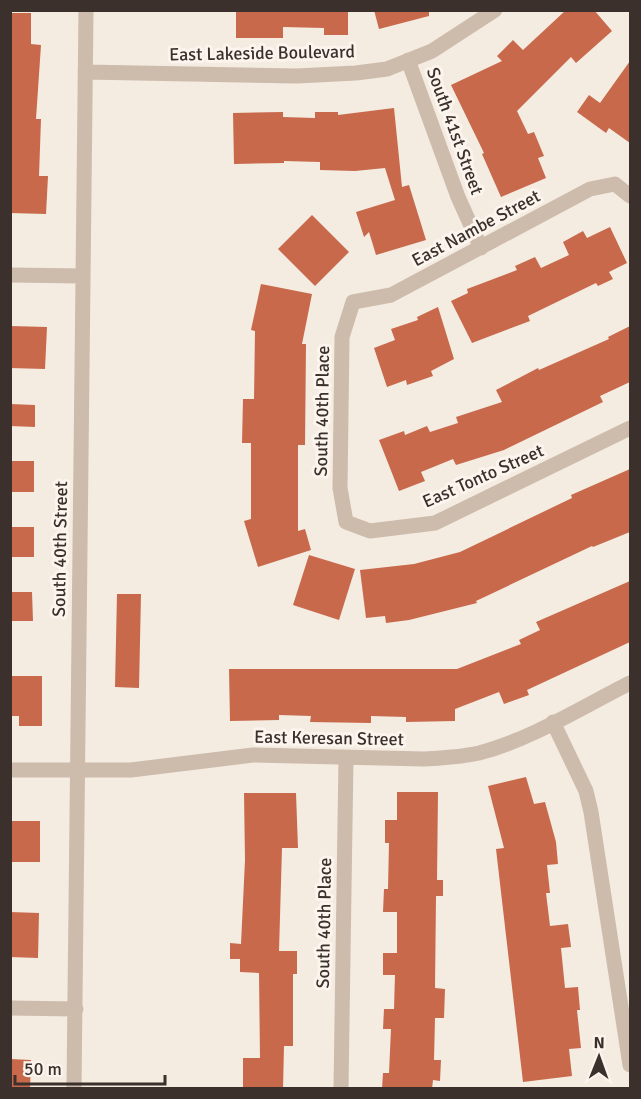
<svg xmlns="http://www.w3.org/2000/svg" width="641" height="1099" viewBox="0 0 641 1099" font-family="Signika,sans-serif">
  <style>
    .building { fill: #c8694b }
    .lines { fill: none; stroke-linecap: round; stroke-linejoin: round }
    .street { stroke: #cdbbac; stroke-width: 15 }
    .labels { text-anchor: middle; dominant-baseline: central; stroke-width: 6; stroke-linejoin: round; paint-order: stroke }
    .street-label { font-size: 18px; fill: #3b302b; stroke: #fbf5ee }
  </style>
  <rect width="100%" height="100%" fill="#f4ebe1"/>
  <path class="building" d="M236,10H348V35H324V28L283,27V38H236Z
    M374,10H429V16L379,29Z
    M566,10H594L612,31L576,63L571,57L517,111L528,134L534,132L544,156L538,158L546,178L501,197L482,154L484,153L451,85L502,61L497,56L513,40L523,50Z
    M10,13H31V44L41,45L36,119H41L39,176H48L46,214L10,213Z
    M630,61V143L609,128L606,133L577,112L589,95L600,103Z
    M394,108L402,187L409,185L426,240L376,255L369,232L364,237L356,212L395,200L385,168L355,171L320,170V162L284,161V163L234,164L233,113L283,112V117L315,118V112H338V115Z
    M312,215L349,252L315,286L278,249Z
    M610,227L627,263L609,272L613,279L598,286L596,283L528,316L530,321L472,343L451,301L468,293L467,289L517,270L515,266L535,257L541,268L569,255L563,242L583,231L587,238Z
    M261,284L312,294L302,344H306L305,445H298V531L305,529L311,550L258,567L244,521L251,519V443H242L243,399H254L255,331L251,330Z
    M438,307L454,359L431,371L433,376L407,385L406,380L387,387L374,348L395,340L391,329L418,320L417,317Z
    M10,326L47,327L45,369L10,368Z
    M630,326V382L600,396L603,402L504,450L456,465L453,459L421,472L425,481L399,491L379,440L404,431L405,435L427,426L430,432L458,423L456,417L502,402L496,390L538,368L539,370L609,339L608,337Z
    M10,404L35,405V427L10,426Z
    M10,461H34V492H10Z
    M630,469V532L593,547L592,546L476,601L477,603L409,620L386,623L385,616L366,618L360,570L414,564L460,552L572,498L571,495Z
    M11,527H34V557H10Z
    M309,555L355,569L339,620L293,605Z
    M630,581V642L527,690L529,695L504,704L499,692L455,709V721L406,722V717L371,716V723L310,722L311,716L279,715V720L230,721L229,669H457L521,644L519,640L540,630L536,622Z
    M10,592H32L33,621H10Z
    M117,594H141L139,688L115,687Z
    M10,676H42V726H19V716H10Z
    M526,777L534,804L545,802L556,842L558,864L547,865L550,893H546L550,926L568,924L571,947L561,948L565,988L578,987L580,1010H577L581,1048L569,1049L572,1076L523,1082L496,849L504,848L488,786Z
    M397,792H438L437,880H443V896H436L435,988L445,989L444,1018H435L434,1060H441L440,1081L433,1080L432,1089H382L383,1073H389L391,1029H383L384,1009H394L395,975H383V953H397V912H383L384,889H388L389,843H385V820H397Z
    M244,793H296L298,848H282L279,951H297V974H293V1046H284L283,1089H243V1058H260L259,973L240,972V959H230V943L241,944L245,860Z
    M10,821H40V862H10Z
    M10,912L39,913L38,958L10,957Z
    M10,1059L31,1060L30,1089H10Z"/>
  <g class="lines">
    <path class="street" d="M408,60L458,197L481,248
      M85,72L297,76L356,73L387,69L432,51L495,10
      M630,196L615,184L590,189L391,295L353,302L342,337L340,488L346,522L370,531L435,523L630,428
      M10,275L83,276
      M553,722L586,791L591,812L630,1065
      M10,770H131L253,755L424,759C443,758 461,757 479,753C530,740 584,706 630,683
      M10,1008L76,1009
      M74,1088L86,10
      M341,1088L346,758"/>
  </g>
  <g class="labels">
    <g class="street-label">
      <text transform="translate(262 53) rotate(-1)">East Lakeside Boulevard</text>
      <text transform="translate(455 131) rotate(70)">South 41st Street</text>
      <text transform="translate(476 228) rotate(-28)">East Nambe Street</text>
      <text transform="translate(322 411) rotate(-89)">South 40th Place</text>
      <text transform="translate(483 476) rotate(-24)">East Tonto Street</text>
      <text transform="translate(60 549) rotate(-89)">South 40th Street</text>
      <text transform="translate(329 738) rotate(1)">East Keresan Street</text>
      <text transform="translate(324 923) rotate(-89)">South 40th Place</text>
    </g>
  </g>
  <rect width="641" height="1099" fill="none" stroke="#3b302b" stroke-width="24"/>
  <g transform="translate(599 1057) rotate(1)" stroke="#fbf5ee" stroke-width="4.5" paint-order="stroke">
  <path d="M0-4.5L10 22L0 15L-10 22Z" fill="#3b302b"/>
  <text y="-9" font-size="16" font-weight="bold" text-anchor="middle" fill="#3b302b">N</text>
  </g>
  <path d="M15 1075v9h150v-9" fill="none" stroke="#3b302b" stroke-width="3"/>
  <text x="24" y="1075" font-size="18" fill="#3b302b" stroke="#fbf5ee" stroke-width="4.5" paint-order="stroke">50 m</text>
</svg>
